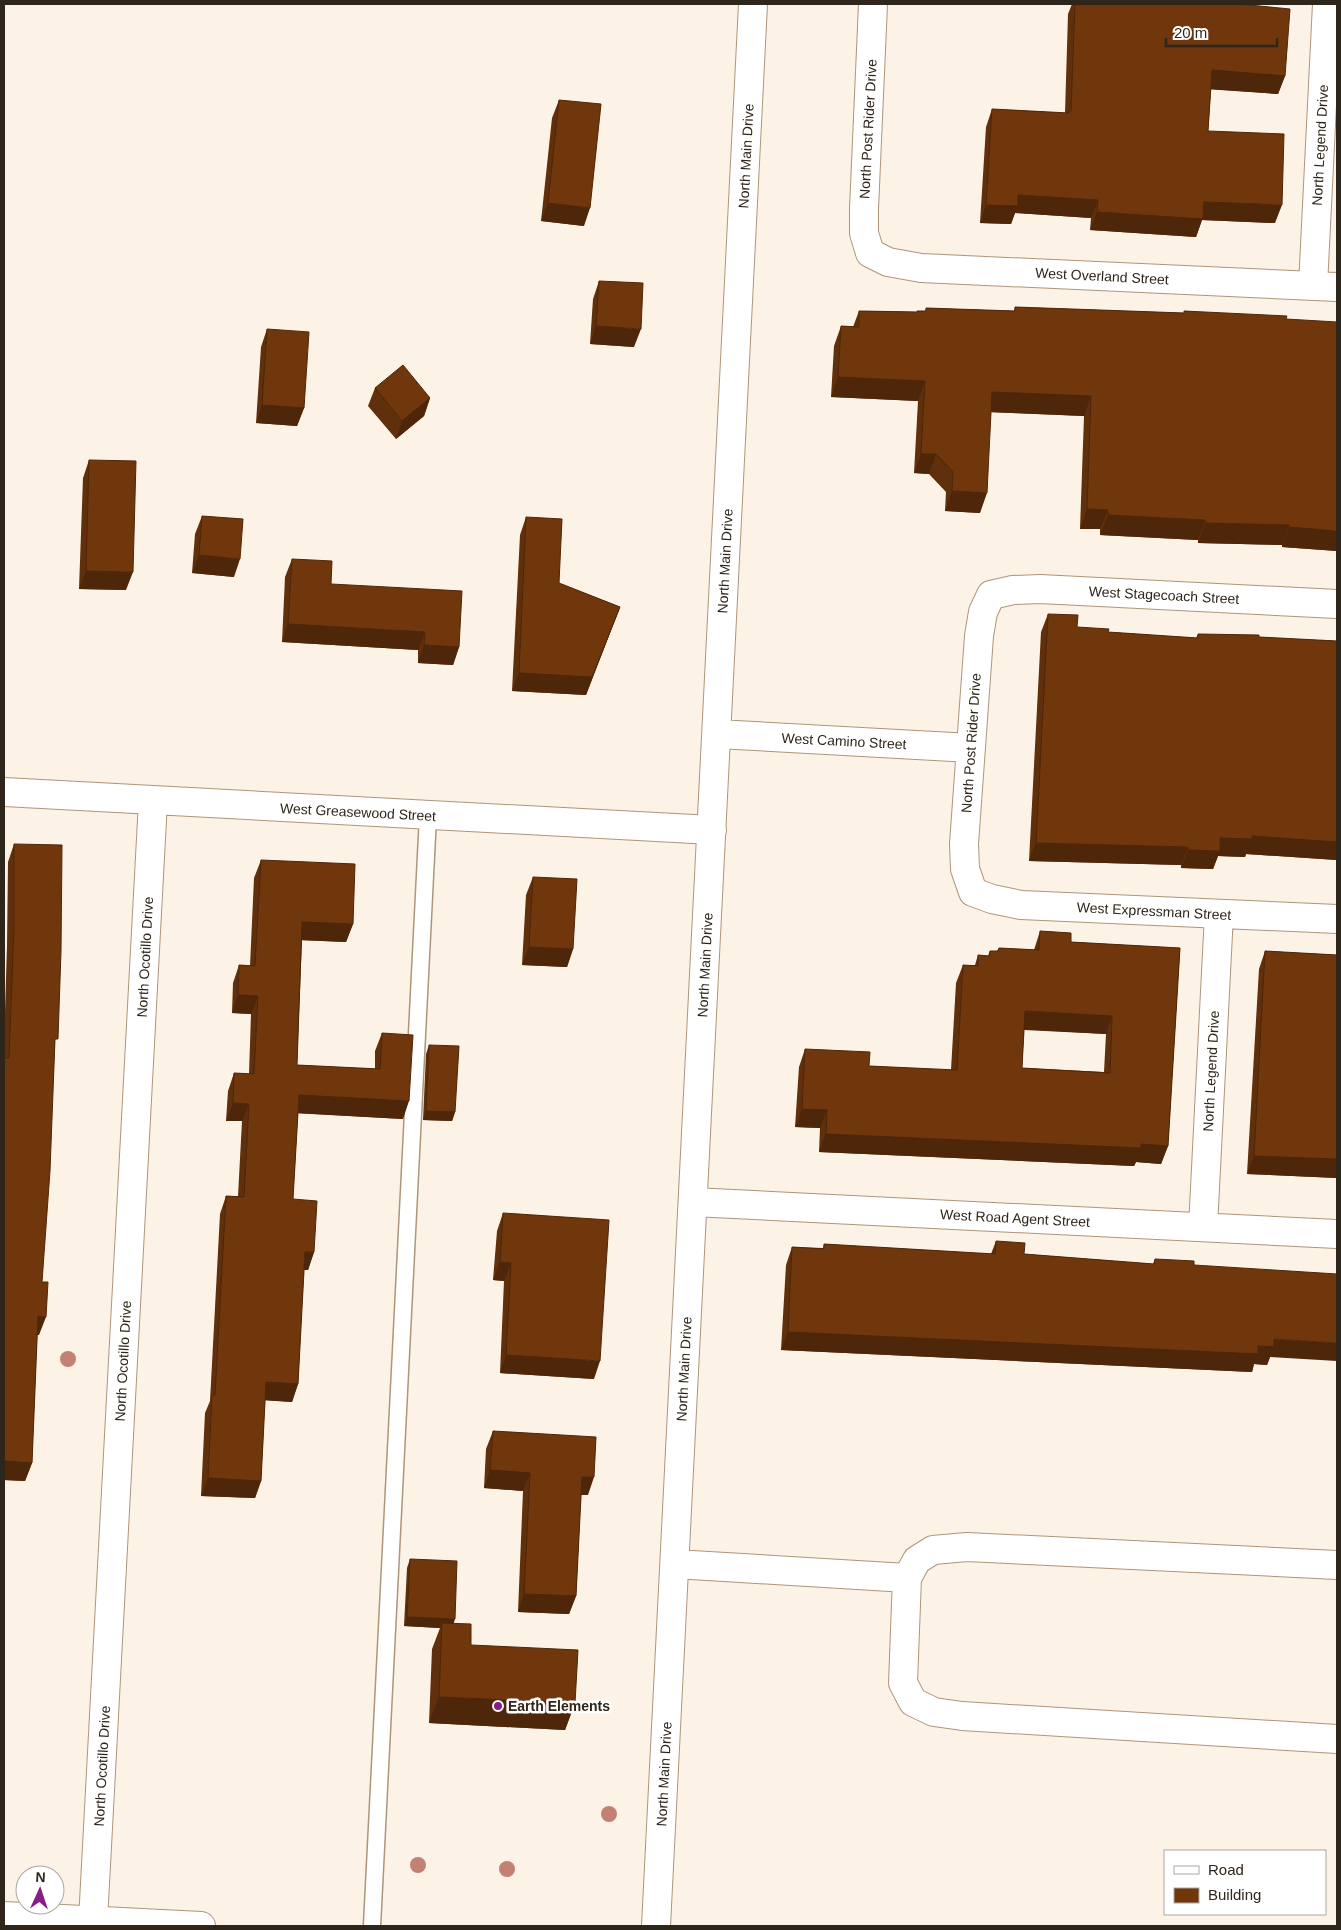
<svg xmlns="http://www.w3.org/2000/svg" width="1341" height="1930" viewBox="0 0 1341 1930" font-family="Arial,sans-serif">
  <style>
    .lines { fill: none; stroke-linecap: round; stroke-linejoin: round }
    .service-casing { stroke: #ad967a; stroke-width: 19 }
    .minor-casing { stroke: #ad967a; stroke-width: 30 }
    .secondary-casing { stroke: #ad967a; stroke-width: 30 }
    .service { stroke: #fff; stroke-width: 16 }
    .minor { stroke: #fff; stroke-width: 28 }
    .secondary { stroke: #fff; stroke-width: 28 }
    .tree { fill: #c38174 }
    .wall { fill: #602f0b; fill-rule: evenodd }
    .shaded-wall { fill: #4e2609 }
    .building { fill: #70370d; stroke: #4e2609; fill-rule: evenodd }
    .poi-dot { fill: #871e84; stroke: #fff; stroke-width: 2 }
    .labels { text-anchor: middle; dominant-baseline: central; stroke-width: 5; stroke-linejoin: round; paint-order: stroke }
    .street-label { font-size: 14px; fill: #2f261b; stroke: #fff }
    .poi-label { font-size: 14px; font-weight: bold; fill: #2f261b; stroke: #fff; text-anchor: start }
  </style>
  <rect width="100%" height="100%" fill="#fcf2e6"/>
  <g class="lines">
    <defs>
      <path id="service" d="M372,1926L428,816"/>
      <path id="minor" d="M873,4L864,209V233L870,253L888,262L921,268L1337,287
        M1313,286L1327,4
        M1337,604L1040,589L1013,590L991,595L983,612L979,636L964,844L965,869L973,892L992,899L1021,905L1337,919
        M717,734L971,748
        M4,792L712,830
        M693,1202L1337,1234
        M1203,1227L1219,914
        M675,1564L907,1578
        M1337,1565L967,1547L933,1550L917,1560L907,1578L903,1683L913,1702L934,1712L962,1716L1337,1739
        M93,1921L153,801
        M656,1926L753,4"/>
      <path id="secondary" d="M4,1916L201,1926"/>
    </defs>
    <use href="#service" class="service-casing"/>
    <use href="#minor" class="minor-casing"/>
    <use href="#secondary" class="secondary-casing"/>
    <use href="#service" class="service"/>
    <use href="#minor" class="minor"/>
    <use href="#secondary" class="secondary"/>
  </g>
  <g class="tree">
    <circle cx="68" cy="1359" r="8"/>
    <circle cx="609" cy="1814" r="8"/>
    <circle cx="418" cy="1865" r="8"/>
    <circle cx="507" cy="1869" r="8"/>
  </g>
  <path class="wall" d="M1072,4H1239L1285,76L1278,94L1211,89L1208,131L1275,223L1202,220L1196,237L1090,230L1091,218L1015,213L1011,224L980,223L986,127L992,109L1065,113L1068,14Z
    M559,100L584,226L541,221L552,118Z
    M599,281L634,347L590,344L593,299Z
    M1015,307L1184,313V311L1286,319L1337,551L1282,547V545L1198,543V540L1100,535V529H1080L1084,416L991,412L980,513L945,511L946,492L929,474L914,473L918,401L831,397L834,346L841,326L853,327L859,311L917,312L925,311L926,308L1014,311Z
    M267,329L304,408L297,426L256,423L261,347Z
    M375,388L430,398L424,416L396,439L368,406Z
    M89,460L126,590L79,589L83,478Z
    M202,516L234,577L192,573L195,534Z
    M526,517L559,583L620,607L586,695L512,691L520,535Z
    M292,559L331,584L459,647L453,665L418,663V650L282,642L285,577Z
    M1048,614L1077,627L1108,632L1196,638L1198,634L1337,641V860L1246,854L1245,857L1218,856L1213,869L1181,868V865L1029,861L1041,632Z
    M14,844L55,1045L39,1335H37L32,1463L25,1481L4,1480V1045L7,945L8,862Z
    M261,860L353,924L346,942L302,940L297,1065L375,1069V1051L382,1033L403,1119L298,1113L293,1199L314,1252L308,1270H304L298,1384L292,1402L265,1400L261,1481L255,1498L201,1496L205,1413L210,1401L220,1214L226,1196H238L242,1121H226L228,1091L234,1073L249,1074L251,1014L232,1013L233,983L239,965L250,966L254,878Z
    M533,877L573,949L567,967L522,965L526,895Z
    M1040,931L1071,942L1180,948L1168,1146L1161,1164L1136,1162L1134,1166L819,1152L820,1128L795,1127L799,1067L805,1049L869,1066L951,1070L956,983L963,965H975L978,955L988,956L990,951H997L999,948L1034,950ZM1024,1030L1106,1034L1104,1072L1022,1068Z
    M1265,951L1337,955V954V1178L1247,1174L1259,969Z
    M429,1045L455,1112L452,1121L423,1120L426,1054Z
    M503,1213L594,1379L500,1373L504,1281L493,1280L497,1231Z
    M996,1241L1024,1254L1153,1264L1155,1259L1194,1265L1270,1357L1267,1365L1254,1364L1252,1372L781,1350L786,1265L792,1247L823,1248L824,1244L991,1254Z
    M493,1431L588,1495H581L576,1596L569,1614L518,1612L523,1491L484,1488L486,1449Z
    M410,1559L453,1624L471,1645L575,1703L565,1730L429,1723L432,1649L440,1628L404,1626L407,1568Z"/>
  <path class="shaded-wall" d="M1212,70L1285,76L1278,94L1205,89Z
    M1018,195L1098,200L1091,218L1015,213L1011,224L980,223L986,205Z
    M1204,202L1282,205L1275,223L1202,220L1196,237L1090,230L1097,212Z
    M548,203L590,208L584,226L541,221Z
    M596,326L641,329L634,347L590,344Z
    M838,377L925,381L918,401L831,397Z
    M992,392L1091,396L1084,416L985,412Z
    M430,398L424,416L396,439L402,421Z
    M262,405L304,408L297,426L256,423Z
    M921,454H936L929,474L914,473Z
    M952,491L987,493L980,513L945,511Z
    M1087,509L1108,510L1100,529H1080Z
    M1108,515L1205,520L1198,540L1100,535Z
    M1205,523L1289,525L1282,545L1198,543Z
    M1289,527L1337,531V551L1282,547Z
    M199,555L240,559L234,577L192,573Z
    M86,571L133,572L126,590L79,589Z
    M620,607L586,695L512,691L519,673Z
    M288,624L425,632L418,650L282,642Z
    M424,645L459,647L453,665L418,663Z
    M1252,836L1337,842V860L1246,854L1245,857L1218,856L1213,869L1181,868L1188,850L1220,838Z
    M1036,843L1188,847L1181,865L1029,861Z
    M302,922L353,924L346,942L296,940Z
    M529,947L573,949L567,967L522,965Z
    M238,995L258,996L251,1014L232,1013Z
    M1025,1011L1112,1016L1106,1034L1018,1029Z
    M299,1095L409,1101L403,1119L292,1113Z
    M233,1103L249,1104L242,1121H226Z
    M802,1109L827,1110L820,1128L795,1127Z
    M426,1111L455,1112L452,1121L423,1120Z
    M826,1134L1141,1144L1168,1146L1161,1164L1136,1162L1134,1166L819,1152Z
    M1254,1156L1337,1159V1178L1247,1174Z
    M305,1252H314L308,1270H299Z
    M500,1262L511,1263L504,1281L493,1280Z
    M38,1316L46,1317L39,1335L32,1334Z
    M788,1332L1258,1346L1274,1339L1337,1343V1361L1270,1357L1267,1365L1254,1364L1252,1372L781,1350Z
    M506,1355L600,1361L594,1379L500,1373Z
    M266,1382L298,1384L292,1402L260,1400Z
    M4,1461L32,1463L25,1481L4,1480Z
    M490,1470L530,1473L523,1491L484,1488Z
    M582,1477H594L588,1495H576Z
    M208,1478L261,1481L255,1498L201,1496Z
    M524,1594L576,1596L569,1614L518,1612Z
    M407,1617L455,1619L452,1629L442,1623L440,1628L404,1626Z
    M439,1697L575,1703L565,1730L429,1723Z"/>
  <path class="building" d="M1075,4H1239L1290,9L1285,76L1212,70L1208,131L1284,134L1282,205L1204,202L1203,219L1097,212L1098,200L1018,195V206L986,205L992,109L1069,113V111H1071Z
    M559,100L601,104L590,208L548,203Z
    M599,281L643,283L641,329L596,326Z
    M1015,307L1184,313V311L1287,316L1286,319L1337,322V531L1289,527V525L1205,523V520L1108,515V510L1087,509L1091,396L992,392L987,493L952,491L953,472L936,454H921L925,381L838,377L841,326L859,327V311L917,312V311H926V308L1015,311Z
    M267,329L309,332L304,408L262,405Z
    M403,365L430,398L402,421L375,388Z
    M89,460L136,461L133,572L86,571Z
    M202,516L243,519L240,559L199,555Z
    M526,517L562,519L559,583L620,607L592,677L519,673Z
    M292,559L332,561L331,584L462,591L459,647L424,645L425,632L288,624Z
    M1048,614L1078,615L1077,627L1109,629L1108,632L1198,638V634L1259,635V637L1337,641V842L1252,836V839L1220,838V851L1188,850V847L1036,843Z
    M14,844L62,845L61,951L58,1039H55L50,1171L42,1282H48L46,1317L38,1316L32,1463L4,1461V1058H9L14,927Z
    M261,860L355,864L353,924L302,922L297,1065L380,1069L382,1033L413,1035L409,1101L299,1095L293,1199L317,1201L314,1252H305L298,1384L266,1382L261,1481L208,1478L212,1395H215L226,1196L244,1197L249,1104L233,1103L234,1073L254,1074L258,996L238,995L239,965L255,966Z
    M533,877L577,879L573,949L529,947Z
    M1040,931L1071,933V942L1180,948L1168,1146L1141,1144V1148L826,1134L827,1110L802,1109L805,1049L870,1052L869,1066L957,1070L963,965L978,966V955L989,956L990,951H998L999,948L1039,950ZM1025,1011L1112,1016L1110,1073L1022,1068Z
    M1265,951L1337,955V1159L1254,1156Z
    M429,1045L459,1046L455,1112L426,1111Z
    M503,1213L609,1220L600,1361L506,1355L511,1263L500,1262Z
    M996,1241L1025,1243L1024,1254L1154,1264L1155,1259L1194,1261V1265L1337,1274V1343L1274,1339V1347L1258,1346V1354L788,1332L792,1247L824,1249V1244L995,1254Z
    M493,1431L596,1437L594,1477H582L576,1596L524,1594L530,1473L490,1470Z
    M410,1559L457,1561L455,1619L407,1617Z
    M442,1623L471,1624V1645L578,1650L575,1703L439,1697Z"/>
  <circle class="poi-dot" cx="498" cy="1706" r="5"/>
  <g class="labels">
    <g class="street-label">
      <text transform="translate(868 129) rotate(-87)">North Post Rider Drive</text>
      <text transform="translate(1320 145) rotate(-87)">North Legend Drive</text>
      <text transform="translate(746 156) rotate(-87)">North Main Drive</text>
      <text transform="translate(1102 276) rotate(3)">West Overland Street</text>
      <text transform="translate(725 561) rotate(-87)">North Main Drive</text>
      <text transform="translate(1164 595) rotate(3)">West Stagecoach Street</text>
      <text transform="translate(844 741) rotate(3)">West Camino Street</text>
      <text transform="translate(971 743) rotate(-86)">North Post Rider Drive</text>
      <text transform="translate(358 812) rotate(3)">West Greasewood Street</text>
      <text transform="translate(1154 911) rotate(3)">West Expressman Street</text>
      <text transform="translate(145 957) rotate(-87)">North Ocotillo Drive</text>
      <text transform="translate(705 965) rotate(-87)">North Main Drive</text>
      <text transform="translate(1211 1071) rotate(-87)">North Legend Drive</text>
      <text transform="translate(1015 1218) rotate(3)">West Road Agent Street</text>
      <text transform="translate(123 1361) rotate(-87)">North Ocotillo Drive</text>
      <text transform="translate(684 1369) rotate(-87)">North Main Drive</text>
      <text transform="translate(102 1766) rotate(-87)">North Ocotillo Drive</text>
      <text transform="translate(664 1774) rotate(-87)">North Main Drive</text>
    </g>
    <g class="poi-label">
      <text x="508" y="1706">Earth Elements</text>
    </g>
  </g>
  <rect width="1341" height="1930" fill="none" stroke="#2f261b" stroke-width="10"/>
  <rect x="1164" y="1850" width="162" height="65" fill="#ffffff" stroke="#aca8a4"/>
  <rect x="1174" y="1866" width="25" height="8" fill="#ffffff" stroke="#aca8a4"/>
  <text x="1208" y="1875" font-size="15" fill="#2f261b">Road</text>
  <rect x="1174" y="1888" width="25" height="15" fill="#70370d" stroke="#aca8a4"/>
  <text x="1208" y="1900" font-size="15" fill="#2f261b">Building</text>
  <g transform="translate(40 1890) rotate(3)"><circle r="24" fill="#ffffff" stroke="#aca8a4"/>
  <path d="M0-4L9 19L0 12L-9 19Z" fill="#871e84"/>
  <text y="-8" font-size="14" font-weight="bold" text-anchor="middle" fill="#2f261b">N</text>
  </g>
  <path d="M1166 38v8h111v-8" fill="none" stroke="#2f261b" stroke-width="2.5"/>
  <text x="1174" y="38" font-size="15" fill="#2f261b" stroke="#ffffff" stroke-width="4" paint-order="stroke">20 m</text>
</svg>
